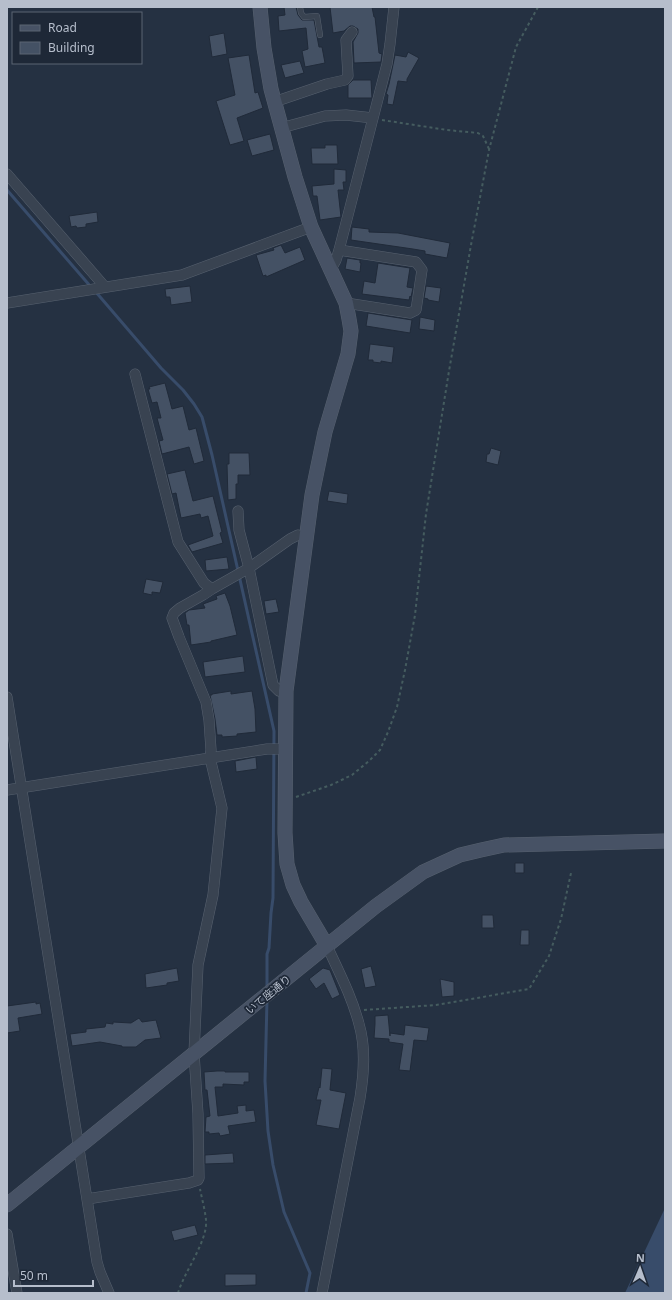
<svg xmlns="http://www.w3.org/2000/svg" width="672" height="1300" viewBox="0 0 672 1300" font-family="'Noto Sans','Noto Sans JP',sans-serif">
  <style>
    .water { fill: #384c6a }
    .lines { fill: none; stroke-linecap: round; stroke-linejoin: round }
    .stream { stroke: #384c6a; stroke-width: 3 }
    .building { fill: #445164; stroke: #202a39 }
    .lane-casing { stroke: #57616f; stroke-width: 6 }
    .street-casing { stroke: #57616f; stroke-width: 11 }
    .secondary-casing { stroke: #57616f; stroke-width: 15 }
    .path { stroke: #455c5f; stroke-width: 2; stroke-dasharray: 3 3; stroke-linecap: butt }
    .lane { stroke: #394351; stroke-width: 5 }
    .street { stroke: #394351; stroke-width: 10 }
    .secondary { stroke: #475265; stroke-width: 14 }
    .labels { text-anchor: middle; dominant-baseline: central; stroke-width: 3.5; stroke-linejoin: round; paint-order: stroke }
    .street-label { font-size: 11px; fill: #b6becc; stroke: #1e2837 }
  </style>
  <rect width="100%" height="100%" fill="#253142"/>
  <path class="water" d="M665,1208V1293H625Z"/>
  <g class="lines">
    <path class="stream" d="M7,190L91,287
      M95,291L161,368L183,390L194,404L202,417L212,455L274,731L273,898L271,913L269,948L267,954V989
      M267,1000L265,1081L268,1131L273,1165L284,1212L310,1273L306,1293"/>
  </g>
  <path class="building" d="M284,7H296L298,15L302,20H314L319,47H322L325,63L305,67L302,51L308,49L306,28L279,31L278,16L285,15Z
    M330,7H372L374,17H375L379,53L382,54L381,62L354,63L353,42L358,33V29L353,26H350L344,31L333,33Z
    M224,33L227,54L212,57L209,36Z
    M408,52L419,58L407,79V82L398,81L393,105L387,104L388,95L386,94L389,84L395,55L406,57Z
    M249,55L255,93L258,92L263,108L237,118L244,141L230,145L216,101L235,95L228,58Z
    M300,61L304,73L285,78L281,65Z
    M353,80H371L372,98H348V85Z
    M270,134L274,150L252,156L247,140Z
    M325,145H337L338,164H312L311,148H325Z
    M334,169L346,170V182H343L344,190H338L341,217L320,220L317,196H313L312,186L334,184Z
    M97,212L98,222L86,224V227L77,228L76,226L71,227L69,216Z
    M352,227L369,229V232L398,233L450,243L447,258L425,254V251L413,249L351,240Z
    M281,245L285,253L300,247L305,260L266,277V275L263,276L256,255L274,250L273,248Z
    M347,258L360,260V263H361L360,272L345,269Z
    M378,263L410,268L407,287L413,288L411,297L410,296L409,300L362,294L364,281L375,283Z
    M190,286L192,302L171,305L170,297H166L165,289Z
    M426,286L441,288L439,302L428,300V299L424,298Z
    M368,313L412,320L410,333L366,326Z
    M420,317L435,320L434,331L419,329Z
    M370,344L394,347L392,363L381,361V363L373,362V360H368Z
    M165,383L172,409L183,406L189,430L196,428L204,461L194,464L189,447L162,454L159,441L163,440L157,418H161L157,402L152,403L148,389H150L149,387Z
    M491,448L501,451L498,465L486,462L487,454H489Z
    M229,453H249L250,475H238V484H236V499L228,500L227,464H229Z
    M185,470L193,501L213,496L222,532L220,533L223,543L192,552L188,545L213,536L208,516L201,518L200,514L181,518L176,493L172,494L167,474Z
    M329,491L348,494L347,504L327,501Z
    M227,557L229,569L206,571L205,560Z
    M146,579L163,582L160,593L152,592V595L143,593Z
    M225,593L230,606L237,635L211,641V642L191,645L189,625H187L185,613L189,610L205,608L203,604L217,599L216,596Z
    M276,599L279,612L266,614L264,601Z
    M243,656L245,672L205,677L203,662Z
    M231,691V694L252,691L255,709L256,732L237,734V736L222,737V735H217L215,719L210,695H212V694Z
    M256,757L257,769L236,772L235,761Z
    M515,863H524V873H515Z
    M482,915H493L494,928H482Z
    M521,930H529V945H520Z
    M371,966L376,986L365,988L361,969Z
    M177,968L179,981L167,983V985L146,988L145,974Z
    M323,968L330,970L340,995L332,999L324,983L316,989L309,979Z
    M440,979L454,982V996L442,997Z
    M36,1002V1004L40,1003L42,1014L18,1018L20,1031L7,1033V1006Z
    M388,1015L390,1036V1033L404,1035L405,1025L429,1028L427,1041L414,1040L410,1071L399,1070L403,1044L389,1042V1039L374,1038L375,1024V1016Z
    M139,1018L142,1022L156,1020L161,1038L145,1040L136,1047H122V1046L100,1042L72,1046L70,1034L86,1032V1029L105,1027L106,1023L113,1024V1022L131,1023Z
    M322,1068L332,1069L330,1090L346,1093L339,1129L316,1125L321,1100H316L319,1087L320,1088Z
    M217,1071H225V1072H249V1082H244V1085L223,1084V1087H215L218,1116L238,1113L237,1106L246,1105V1111L254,1110L256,1122L228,1126L230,1134L220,1136L219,1133L209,1134V1132H205L206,1117L210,1116L207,1090H205L204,1072Z
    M233,1153L234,1163L205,1164V1155Z
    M195,1225L198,1235L174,1241L171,1231Z
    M225,1274H256V1285L225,1286Z"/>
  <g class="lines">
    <defs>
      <path id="lane" d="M300,7L301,13L304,17L317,16L320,35"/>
      <path id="street" d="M274,102L327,84L345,80L348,76L346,40L352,32
        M281,128L325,116L346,115L373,118
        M7,174L105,287
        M339,250L416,262L422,270L416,310L410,313L346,303
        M331,269L336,260L339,250L387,64L390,44L394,7
        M7,303L182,275L311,227
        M135,374L178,542L204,583L212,589
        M238,511L239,530L249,568L273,685L279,691H286
        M7,697L97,1262L100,1272L109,1293
        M7,790L210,758L267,749H285
        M87,1199L189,1183L198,1180L199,1178L198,1114L194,1053L198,965L213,895L222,808L210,758L211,750L209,720L206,702L179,637L172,618L174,613L180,608L203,595L212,589L249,568L290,539L298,535L306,537
        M7,1234L17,1293
        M322,1293L360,1098C364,1073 366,1048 359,1024C352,997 339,972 327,946"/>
      <path id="secondary" d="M260,7L264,48L271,89L295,177L311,227L346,303L349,319L351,331L348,354L325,432L312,495L286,691L285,833L287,864L293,885L301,902L327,946
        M7,1205L376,906L423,872L460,855L481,850L504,845L665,841"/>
    </defs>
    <use href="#lane" class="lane-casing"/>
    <use href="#street" class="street-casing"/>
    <use href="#secondary" class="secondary-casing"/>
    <path class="path" d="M382,120L447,130L478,133L483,136L489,149
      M296,797L331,785L352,775L369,761L380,750L388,732L397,707L405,670L415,615L426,514L449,371L471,245L489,150L516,47L538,7
      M364,1010L436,1005L529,989L549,956L561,919L571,873
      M178,1293C184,1272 208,1241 206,1220C205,1210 202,1199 200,1189"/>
    <use href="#lane" class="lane"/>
    <use href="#street" class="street"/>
    <use href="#secondary" class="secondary"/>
  </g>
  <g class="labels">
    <g class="street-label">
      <text transform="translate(268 994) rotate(-39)">いて座通り</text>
    </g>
  </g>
  <rect width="672" height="1300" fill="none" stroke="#b6becc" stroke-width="16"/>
  <rect x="12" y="12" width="130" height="52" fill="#1e2837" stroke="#5b6473"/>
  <rect x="20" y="25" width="20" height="6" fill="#475265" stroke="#5b6473"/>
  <text x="48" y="32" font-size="12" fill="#b6becc">Road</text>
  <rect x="20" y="42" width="20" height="12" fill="#445164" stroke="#5b6473"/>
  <text x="48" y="52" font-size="12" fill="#b6becc">Building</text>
  <g transform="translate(640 1268) rotate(2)" stroke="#1e2837" stroke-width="3" paint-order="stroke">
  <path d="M0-3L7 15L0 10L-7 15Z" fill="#b6becc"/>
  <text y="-6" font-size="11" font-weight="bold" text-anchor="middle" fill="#b6becc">N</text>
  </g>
  <path d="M14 1280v6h79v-6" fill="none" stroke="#b6becc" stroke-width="2"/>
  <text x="20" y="1280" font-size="12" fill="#b6becc" stroke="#1e2837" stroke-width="3" paint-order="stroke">50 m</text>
</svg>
